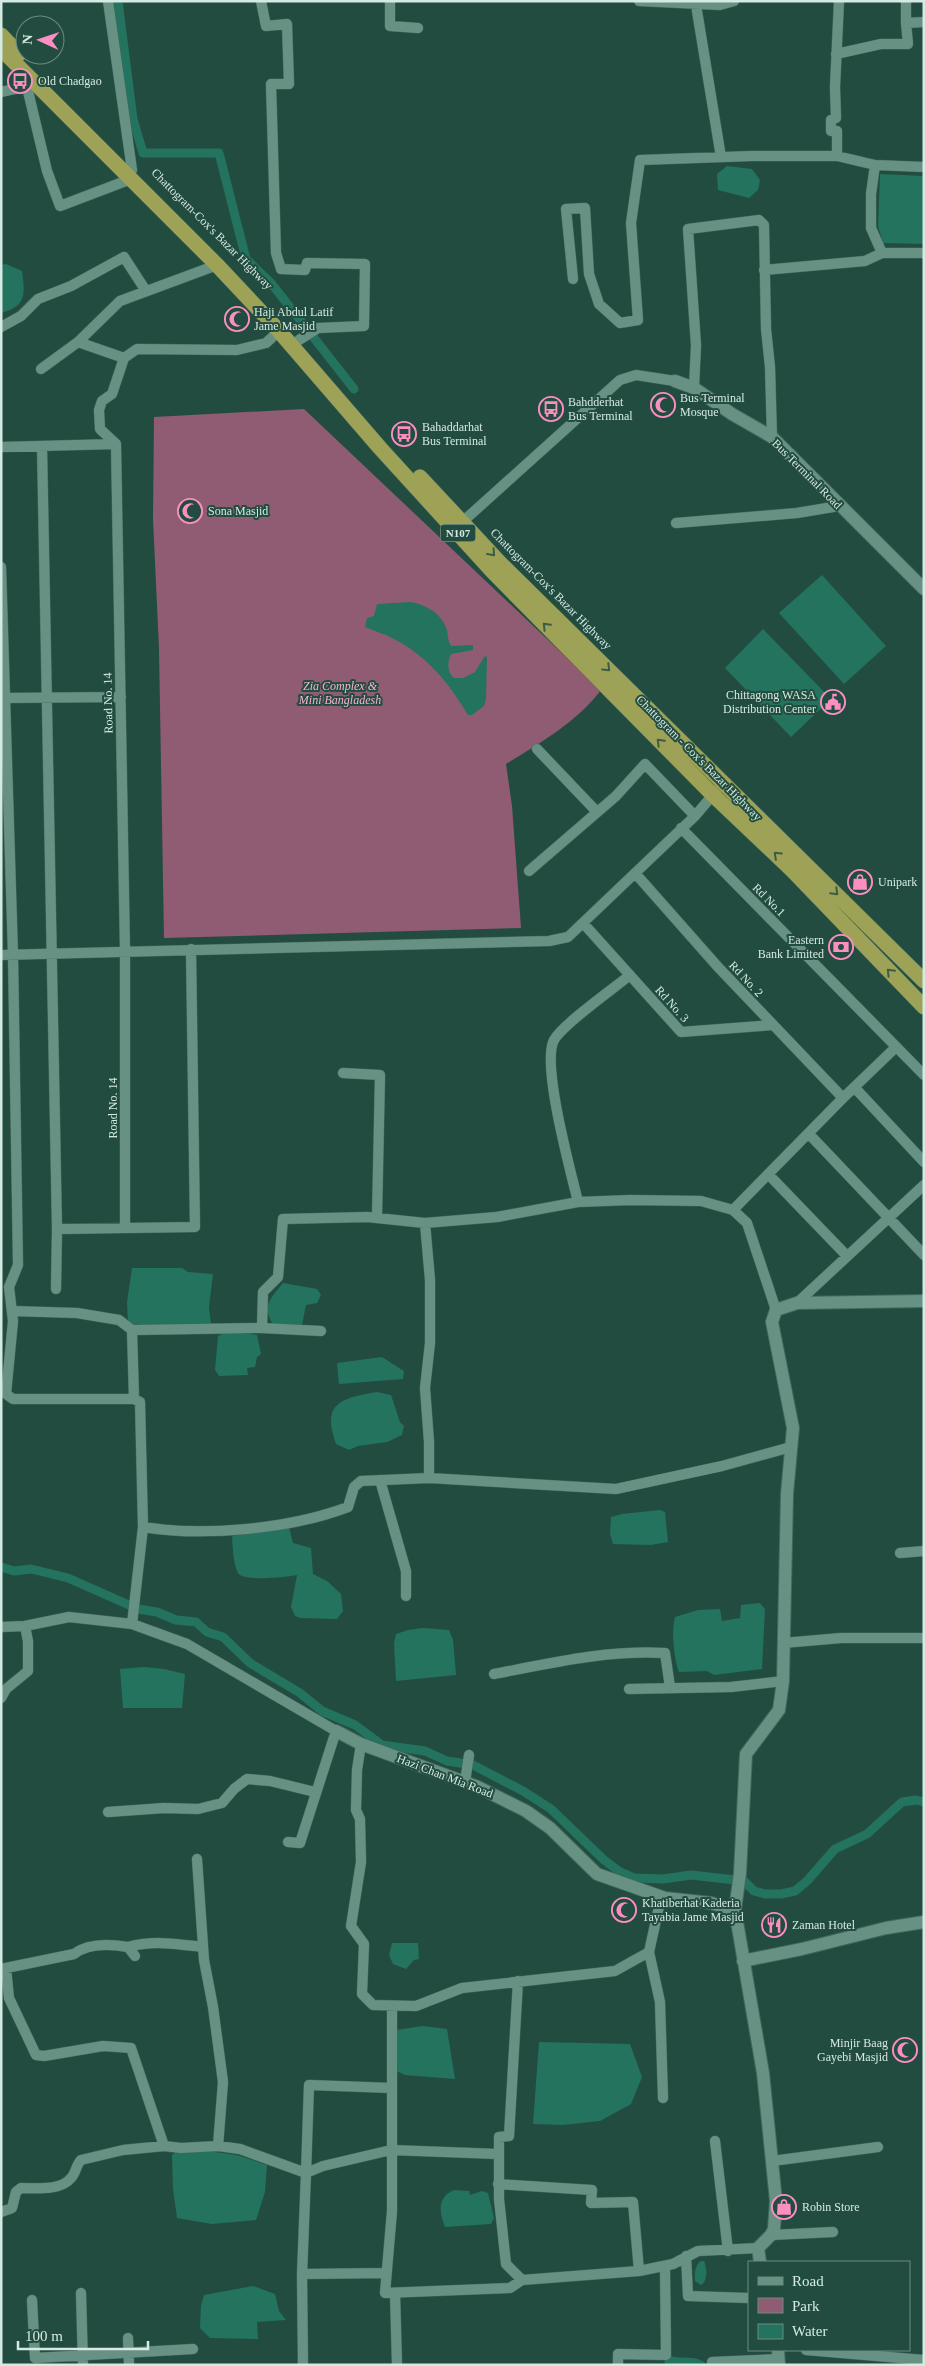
<svg xmlns="http://www.w3.org/2000/svg" width="925" height="2366" viewBox="0 0 925 2366" font-family="'Times New Roman',serif">
  <style>
    .built { fill: #245749 }
    .green { fill: #905c73 }
    .water { fill: #23735e }
    .lines { fill: none; stroke-linecap: round; stroke-linejoin: round }
    .canal { stroke: #23735e; stroke-width: 9 }
    .street-casing { stroke: #43695e; stroke-width: 11 }
    .secondary-casing { stroke: #43695e; stroke-width: 14 }
    .highway-casing { stroke: #43695e; stroke-width: 16 }
    .street { stroke: #679283; stroke-width: 10 }
    .secondary { stroke: #679283; stroke-width: 12 }
    .highway { stroke: #9da256; stroke-width: 15 }
    .oneway { stroke: #3b5d44 }
    .labels { text-anchor: middle; dominant-baseline: central; stroke-width: 4; stroke-linejoin: round; paint-order: stroke }
    .shield { fill: #234c40; stroke: #9fbbb1; stroke-width: 1 }
    .shield-label { font-size: 11px; font-weight: bold; fill: #d4eae2 }
    .poi-label { font-size: 12px; fill: #d4eae2; stroke: #234c40; text-anchor: start }
    .street-label { font-size: 12px; fill: #d4eae2; stroke: #234c40 }
    .park-label { font-size: 12px; font-style: italic; fill: #f9b2d0; stroke: #234c40 }
  </style>
  <rect width="100%" height="100%" fill="#234c40"/>
  <path class="built" d="M1,785H3L4,949H1Z"/>
  <path class="green" d="M304,409L601,690C578,721 539,744 506,764L512,806L521,928L164,938L159,648L153,519L154,417Z"/>
  <path class="water" d="M727,166L752,169L760,180L758,190L749,198L718,190L717,174Z
    M880,174L924,176V244L883,243L878,226Z
    M6,264L22,271C25,294 27,306 1,313V265Z
    M822,575L886,646L844,684L779,613Z
    M410,602C427,605 441,613 447,630C448,636 448,641 451,646L473,645V650L451,654C447,663 447,672 454,678H463L475,672L485,656L487,657L486,699L484,706L472,715H468C449,683 427,656 394,639C385,634 374,631 365,627L367,618L374,616L377,604Z
    M763,629L831,699L791,737L725,668Z
    M132,1268H182L188,1272L213,1274L209,1307L211,1325L156,1328L128,1323L127,1302Z
    M283,1283L317,1289L321,1295L317,1303L306,1305L302,1325L274,1326C261,1306 270,1299 283,1283Z
    M228,1331L257,1335L261,1354L257,1357L255,1367L247,1368L248,1375L219,1376L215,1370L218,1336Z
    M382,1357L404,1371L403,1379L339,1384L337,1363Z
    M377,1392L391,1395L400,1422L404,1426L402,1435L387,1442L358,1446L349,1450L336,1444C321,1403 341,1398 377,1392Z
    M660,1510L665,1512L668,1542L651,1545L613,1544L610,1534L611,1517L622,1514Z
    M289,1527L293,1543L311,1548L313,1574L327,1581L341,1594L343,1611L337,1619L300,1618L295,1616L291,1607L297,1575C287,1577 244,1582 238,1573C233,1563 233,1548 232,1537L238,1531Z
    M760,1603L765,1609L762,1669L714,1675L707,1671L679,1672C674,1659 671,1630 675,1617L698,1610L720,1609L722,1621L740,1618L741,1605Z
    M423,1628L449,1630L453,1640L456,1675L396,1681L394,1643L396,1634L408,1630Z
    M144,1667L164,1669L185,1674L182,1708H123L120,1669Z
    M392,1943H418L419,1959L414,1960L406,1969L393,1964L389,1955Z
    M423,2026L447,2029L455,2079L405,2075L392,2069L396,2030Z
    M539,2042L630,2044L642,2077L631,2104L600,2121L563,2125L533,2124Z
    M208,2151L237,2155L267,2165L265,2192L256,2220L212,2224L177,2218L173,2189L172,2155L175,2153Z
    M454,2190L469,2191L470,2195L482,2191L488,2193L494,2218L491,2224L445,2227C439,2212 437,2197 454,2190Z
    M701,2261H704C707,2267 708,2282 701,2285L695,2281C695,2274 694,2266 701,2261Z
    M253,2286L275,2294L279,2311L286,2320L257,2322L258,2339L210,2338L200,2328L201,2305L204,2295Z
    M668,2355C682,2361 695,2353 708,2365H665L664,2358Z"/>
  <g class="lines">
    <path class="canal" d="M118,1L133,119L143,153H219L246,259L271,283L354,389
      M1,1567L14,1571L31,1569L68,1578L138,1609L157,1612L176,1620L196,1622L207,1632L223,1637L250,1663L300,1693L322,1711L355,1725L382,1745L425,1751L447,1761L473,1765L523,1791L551,1809L604,1860L620,1872L634,1878L663,1879L691,1875L744,1881L754,1891L765,1894H781L795,1891L807,1881L835,1849L867,1834L902,1802L916,1800L924,1802"/>
    <defs>
      <path id="street" d="M108,1L132,170
        M261,1L266,26L287,24L289,84H271L276,253L281,269L305,270L307,263L365,264L364,326L318,328L299,340
        M390,1V26L418,28
        M639,1L720,5L734,1
        M906,1V23L924,22
        M696,5L721,157
        M836,54L881,44H908L906,23
        M27,87L47,171L60,206L131,179
        M1,92L33,85
        M837,156V131H831V120L836,118L835,87L839,1
        M875,165L871,194V228L882,253
        M764,270L865,261L882,253H924
        M573,279L566,209L585,208L589,274L599,304L620,323L638,320L631,223L640,160L752,156H837L875,165L924,167
        M1,327L21,316L38,299L71,286L124,257L146,291
        M78,342L124,358
        M41,369L78,342L120,301L217,265
        M694,388L696,345L688,229L759,220L764,225L766,329L770,367L772,437
        M42,446L57,1229
        M1,447L116,444
        M676,523L797,513L839,506
        M459,525L620,380L636,375L675,381
        M1,567L13,955L18,1265L9,1287L13,1321L6,1394L13,1399H134L140,1402L143,1527L132,1624
        M1,698L121,697
        M537,749L597,812
        M681,828L924,1075
        M529,871L616,796L645,764L695,816
        M635,873L718,967L843,1098
        M583,923L681,1032L773,1025
        M1,955L549,941L568,937L695,816L717,790
        M343,1073L380,1075L377,1217
        M855,1088L924,1162
        M809,1134L924,1255
        M769,1175L847,1256
        M578,1202C571,1172 541,1064 554,1040C563,1024 613,989 630,975
        M733,1210L843,1098L896,1047
        M425,1223L430,1280V1343L425,1388L429,1442V1478
        M125,1227V951L116,444L100,429L99,410L102,401L112,394L124,358L137,349L237,350L266,343L279,331
        M56,1289L57,1229L195,1227L191,949
        M797,1303L924,1185
        M12,1311L77,1313L119,1320L132,1330L262,1328
        M132,1330L134,1399
        M321,1331L262,1328L263,1292L278,1277L283,1219L367,1217L425,1223L497,1217L578,1202L631,1200L701,1201L733,1210L747,1223L776,1310
        M380,1480L406,1571V1596
        M143,1527C204,1537 290,1529 348,1507L354,1487L361,1481L429,1478L616,1489L722,1466L791,1447
        M900,1553L924,1551
        M1,1627L25,1626L69,1617L132,1624L187,1644L336,1731L300,1843L288,1842
        M783,1643L841,1638H924
        M494,1674C551,1663 606,1650 665,1653L670,1687
        M629,1689L731,1687L783,1681
        M1,1698L6,1689L28,1671V1641L25,1626
        M361,1744L357,1770L356,1810L360,1819L361,1862L351,1926L364,1944L362,1994L373,2005L416,2006L462,1988L615,1971L649,1952L660,1902L665,1898
        M465,1782L469,1755
        M108,1812L164,1808L198,1809L222,1803L234,1789L247,1779L270,1781L315,1792
        M197,1859L204,1960L213,2007L223,2082L218,2146
        M128,1947C154,1940 177,1944 203,1947
        M649,1952L660,2002L663,2098
        M6,1968L9,1998L36,2055L44,2056L103,2046L131,2048L164,2146
        M1,1969L74,1954C88,1943 111,1944 128,1947L135,1956
        M518,1981L509,2136L499,2137V2199L506,2264L522,2280
        M392,2006V2211L385,2293L510,2288L522,2280L639,2271L673,2264L698,2251L758,2248
        M715,2141L728,2251
        M772,2161L878,2147
        M498,2184L592,2190L591,2203L633,2202L639,2271
        M1,2212L12,2208L16,2192L21,2188C36,2188 61,2191 71,2178C76,2173 76,2165 81,2160L123,2150L164,2146L181,2148L218,2146L240,2149L306,2173L309,2085L392,2088
        M771,2235L833,2232
        M686,2256L688,2296L749,2298
        M302,2274L386,2273
        M81,2293L83,2365
        M395,2293L397,2365
        M32,2300L35,2358L193,2349
        M128,2338L129,2365
        M806,2350L924,2360
        M303,2365L302,2274L306,2173L323,2166L391,2150L498,2154
        M618,2365V2354L666,2355L665,2267
        M712,2365V2362L778,2359"/>
      <path id="secondary" d="M675,381L694,388L732,414L772,437L924,589
        M336,1731L361,1744L478,1787L526,1811L550,1828L597,1874L665,1898L711,1903L735,1910
        M743,1961L802,1949L886,1928L924,1922
        M760,2262L758,2248L771,2235L774,2229L776,2201L763,2073L735,1910L740,1873L746,1754L779,1710L783,1681L787,1494L793,1428L772,1322L776,1310L797,1303L924,1301
        M778,2350L779,2365"/>
      <path id="highway" d="M1,35L19,54
        M1,49L217,265L279,331L380,448L493,572L713,795L792,870L924,1007
        M420,477L501,564L924,981"/>
    </defs>
    <use href="#street" class="street-casing"/>
    <use href="#secondary" class="secondary-casing"/>
    <use href="#highway" class="highway-casing"/>
    <use href="#street" class="street"/>
    <use href="#secondary" class="secondary"/>
    <use href="#highway" class="highway"/>
  </g>
  <defs><path id="oneway-chevron" d="M-2-3.5L2.5 0L-2 3.5" fill="none" stroke-width="1.6" stroke-linecap="round" stroke-linejoin="round" transform="scale(1.25)"/></defs>
  <g class="oneway">
    <use href="#oneway-chevron" transform="translate(492 553) rotate(48)"/>
    <use href="#oneway-chevron" transform="translate(546 626) rotate(-134)"/>
    <use href="#oneway-chevron" transform="translate(607 668) rotate(44)"/>
    <use href="#oneway-chevron" transform="translate(660 742) rotate(-135)"/>
    <use href="#oneway-chevron" transform="translate(777 855) rotate(-137)"/>
    <use href="#oneway-chevron" transform="translate(835 892) rotate(45)"/>
    <use href="#oneway-chevron" transform="translate(890 972) rotate(-134)"/>
  </g>
  <defs>
    <symbol id="bus-ring" viewBox="-11 -11 22 22"><circle r="9.5" fill="#234c40" stroke="#fc8fc1" stroke-width="1.5"/><path d="M-5-6H5V4H4V6H2V4H-2V6H-4V4H-5ZM-3.5-4V0h7V-4ZM-3.5 1.2v1.5H-2V1.2ZM2 1.2v1.5H3.5V1.2Z" fill="#fc8fc1"/></symbol>
    <symbol id="mosque-ring" viewBox="-11 -11 22 22"><circle r="9.5" fill="#234c40" stroke="#fc8fc1" stroke-width="1.5"/><path d="M3.5-4.9A6 6 0 1 0 3.5 4.9A5 5 0 1 1 3.5-4.9Z" fill="#fc8fc1"/></symbol>
    <symbol id="civic-ring" viewBox="-11 -11 22 22"><circle r="9.5" fill="#234c40" stroke="#fc8fc1" stroke-width="1.5"/><path d="M-.6-6.5H3V-4.5H.6V-3L4-1V1h2V6H-6V1h2V-1L-.6-3ZM-1.2 2.5V6h2.4V2.5Z" fill="#fc8fc1"/></symbol>
    <symbol id="shop-ring" viewBox="-11 -11 22 22"><circle r="9.5" fill="#234c40" stroke="#fc8fc1" stroke-width="1.5"/><path d="M-5-2.5h2.3a2.7 3.5 0 0 1 5.4 0H5L5.5 6h-11ZM-1.5-2.5h3a1.5 2.3 0 0 0-3 0Z" fill="#fc8fc1"/></symbol>
    <symbol id="bank-ring" viewBox="-11 -11 22 22"><circle r="9.5" fill="#234c40" stroke="#fc8fc1" stroke-width="1.5"/><path d="M-6-4H6V4H-6ZM0-2.3a2.3 2.3 0 1 0 0 4.6a2.3 2.3 0 1 0 0-4.6Z" fill="#fc8fc1"/></symbol>
    <symbol id="restaurant-ring" viewBox="-11 -11 22 22"><circle r="9.5" fill="#234c40" stroke="#fc8fc1" stroke-width="1.5"/><path d="M-5-6h1v4h1v-4h1v4h1v-4h1v5L-1.5 .5V6h-2V.5L-5-1ZM5-6V6H3V1.5H1.5Q1.5-4 5-6Z" fill="#fc8fc1"/></symbol>
  </defs>
  <g fill-rule="evenodd">
    <use href="#bus-ring" x="6" y="67" width="28" height="28"/>
    <use href="#mosque-ring" x="223" y="305" width="28" height="28"/>
    <use href="#mosque-ring" x="649" y="391" width="28" height="28"/>
    <use href="#bus-ring" x="537" y="395" width="28" height="28"/>
    <use href="#bus-ring" x="390" y="420" width="28" height="28"/>
    <use href="#mosque-ring" x="176" y="497" width="28" height="28"/>
    <use href="#civic-ring" x="819" y="688" width="28" height="28"/>
    <use href="#shop-ring" x="846" y="868" width="28" height="28"/>
    <use href="#bank-ring" x="827" y="933" width="28" height="28"/>
    <use href="#mosque-ring" x="610" y="1896" width="28" height="28"/>
    <use href="#restaurant-ring" x="760" y="1911" width="28" height="28"/>
    <use href="#mosque-ring" x="891" y="2036" width="28" height="28"/>
    <use href="#shop-ring" x="770" y="2193" width="28" height="28"/>
  </g>
  <g class="labels">
    <rect class="shield" x="440.5" y="524.5" width="35" height="17" rx="4"/>
    <g class="shield-label">
      <text x="458" y="533">N107</text>
    </g>
    <g class="poi-label">
      <text x="38" y="81">Old Chadgao</text>
      <text x="254" y="312">Haji Abdul Latif<tspan x="254" dy="14">Jame Masjid</tspan></text>
      <text x="680" y="398">Bus Terminal<tspan x="680" dy="14">Mosque</tspan></text>
      <text x="568" y="402">Bahdderhat<tspan x="568" dy="14">Bus Terminal</tspan></text>
      <text x="422" y="427">Bahaddarhat<tspan x="422" dy="14">Bus Terminal</tspan></text>
      <text x="208" y="511">Sona Masjid</text>
      <text x="816" y="695" text-anchor="end">Chittagong WASA<tspan x="816" dy="14">Distribution Center</tspan></text>
      <text x="878" y="882">Unipark</text>
      <text x="824" y="940" text-anchor="end">Eastern<tspan x="824" dy="14">Bank Limited</tspan></text>
      <text x="642" y="1903">Khatiberhat Kaderia<tspan x="642" dy="14">Tayabia Jame Masjid</tspan></text>
      <text x="792" y="1925">Zaman Hotel</text>
      <text x="888" y="2043" text-anchor="end">Minjir Baag<tspan x="888" dy="14">Gayebi Masjid</tspan></text>
      <text x="802" y="2207">Robin Store</text>
    </g>
    <g class="street-label">
      <text transform="translate(212 229) rotate(45)">Chattogram-Cox's Bazar Highway</text>
      <text transform="translate(807 474) rotate(45)">Bus Terminal Road</text>
      <text transform="translate(551 589) rotate(45)">Chattogram-Cox's Bazar Highway</text>
      <text transform="translate(108 703) rotate(-91)">Road No. 14</text>
      <text transform="translate(699 758) rotate(45)">Chattogram - Cox's Bazar Highway</text>
      <text transform="translate(769 900) rotate(45)">Rd No.1</text>
      <text transform="translate(746 979) rotate(47)">Rd No. 2</text>
      <text transform="translate(672 1004) rotate(48)">Rd No. 3</text>
      <text transform="translate(113 1108) rotate(-90)">Road No. 14</text>
      <text transform="translate(445 1776) rotate(21)">Hazi Chan Mia Road</text>
    </g>
    <g class="park-label">
      <text x="340" y="686">Zia Complex &amp;<tspan x="340" dy="14">Mini Bangladesh</tspan></text>
    </g>
  </g>
  <rect width="925" height="2366" fill="none" stroke="#d4eae2" stroke-width="5"/>
  <rect x="748" y="2261" width="162" height="90" fill="#234c40" stroke="#6a8b81"/>
  <rect x="758" y="2277" width="25" height="8" fill="#679283" stroke="#6a8b81"/>
  <text x="792" y="2286" font-size="15" fill="#d4eae2">Road</text>
  <rect x="758" y="2298" width="25" height="15" fill="#905c73" stroke="#6a8b81"/>
  <text x="792" y="2311" font-size="15" fill="#d4eae2">Park</text>
  <rect x="758" y="2324" width="25" height="15" fill="#23735e" stroke="#6a8b81"/>
  <text x="792" y="2336" font-size="15" fill="#d4eae2">Water</text>
  <g transform="translate(40 40) rotate(273)"><circle r="24" fill="#234c40" stroke="#6a8b81"/>
  <path d="M0-4L9 19L0 12L-9 19Z" fill="#fc8fc1"/>
  <text y="-8" font-size="14" font-weight="bold" text-anchor="middle" fill="#d4eae2">N</text>
  </g>
  <path d="M18 2341v8h130v-8" fill="none" stroke="#d4eae2" stroke-width="2.5"/>
  <text x="25" y="2341" font-size="15" fill="#d4eae2" stroke="#234c40" stroke-width="4" paint-order="stroke">100 m</text>
</svg>
